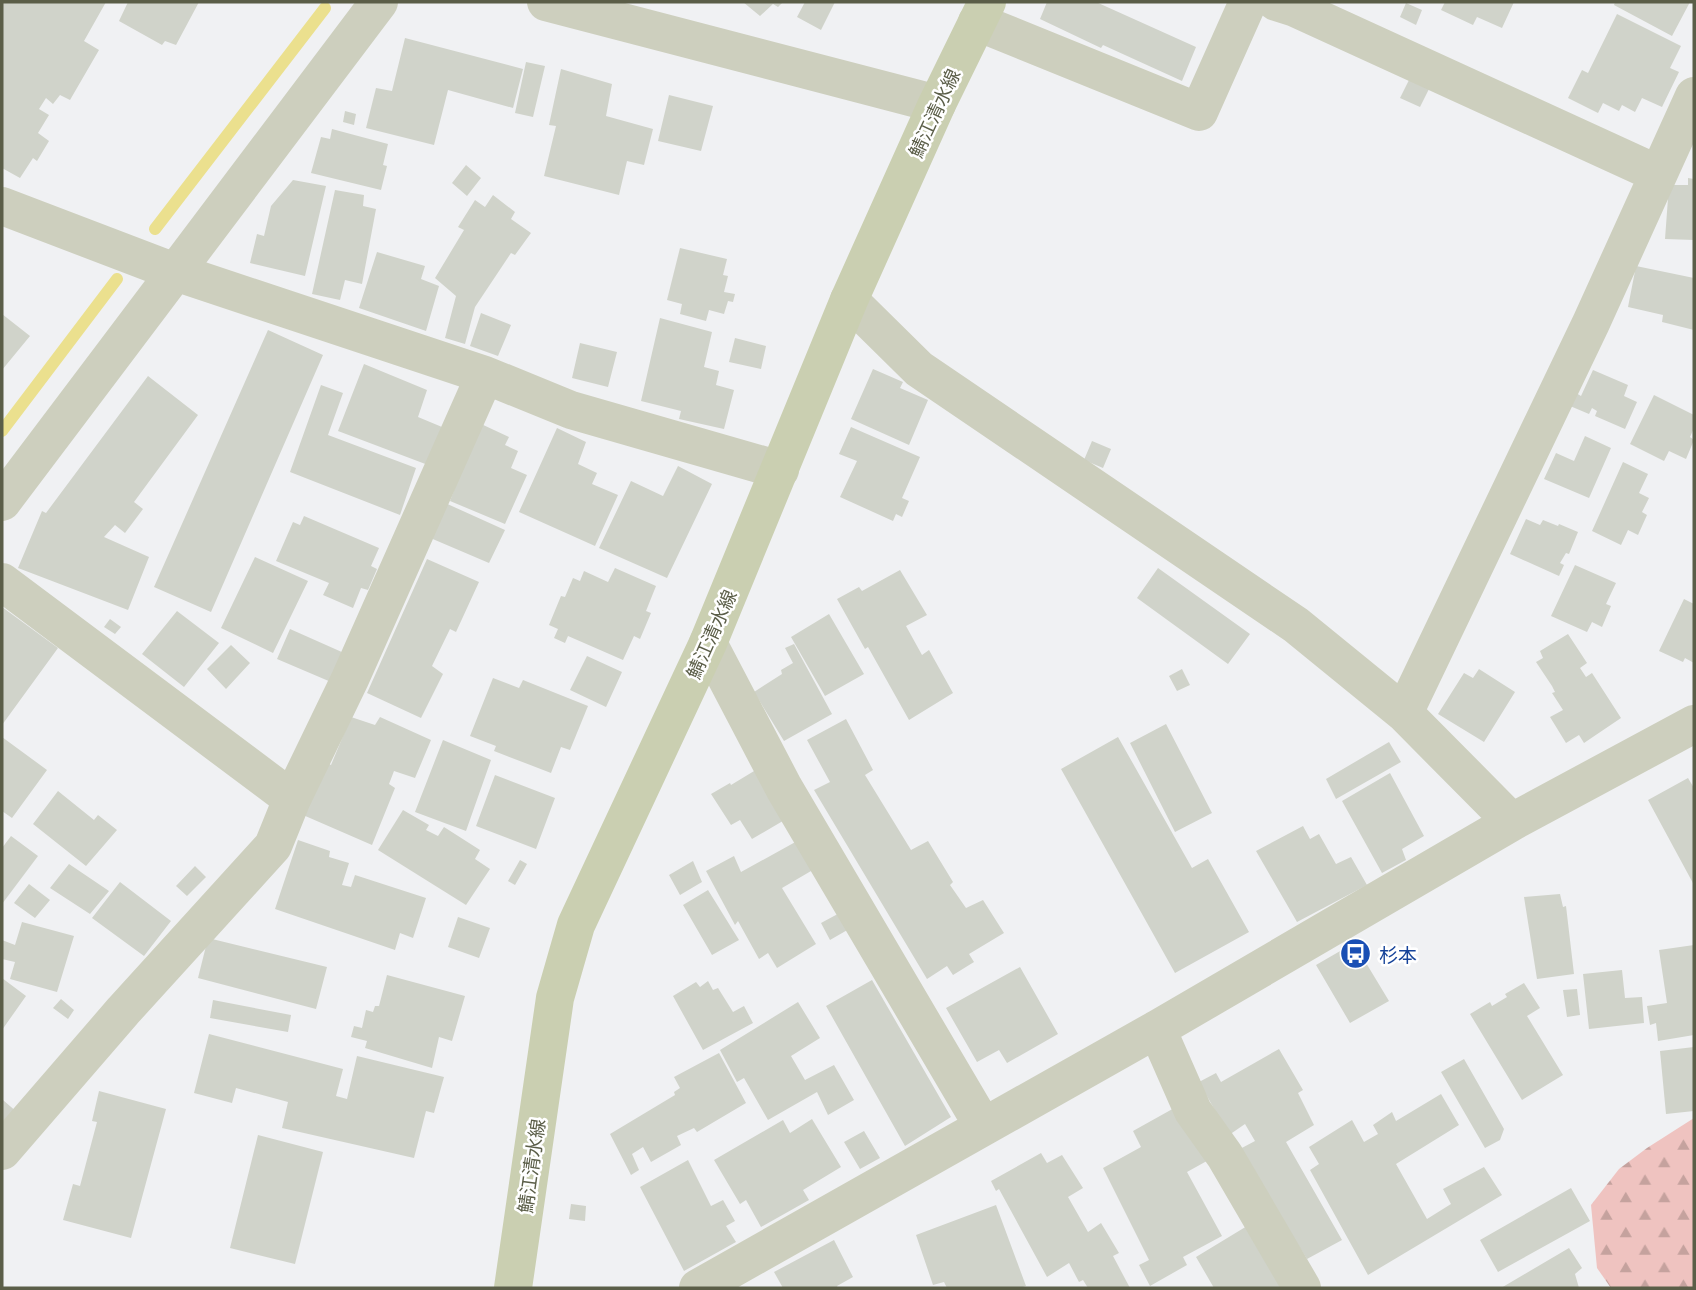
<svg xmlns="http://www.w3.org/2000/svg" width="1696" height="1290" viewBox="0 0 1696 1290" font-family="'Titillium Web','Noto Sans JP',sans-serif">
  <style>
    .forest { fill: url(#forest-firs) }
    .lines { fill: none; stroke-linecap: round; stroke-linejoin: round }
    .stream { stroke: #ebe08e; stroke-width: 12 }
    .building { fill: #d0d3ca }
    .minor { stroke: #cdcfbe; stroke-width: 38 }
    .major { stroke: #cacfb1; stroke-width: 38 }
    .labels { text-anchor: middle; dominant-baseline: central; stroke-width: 5; stroke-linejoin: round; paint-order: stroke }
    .street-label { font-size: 19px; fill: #5b5e48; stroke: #fff }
    .transit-label { font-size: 19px; fill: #164399; stroke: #fff; text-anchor: start }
  </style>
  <defs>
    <pattern id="forest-firs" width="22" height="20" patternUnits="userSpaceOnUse" patternTransform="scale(1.75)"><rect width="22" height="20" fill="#efc3c0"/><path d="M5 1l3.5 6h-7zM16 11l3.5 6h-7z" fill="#c5a29e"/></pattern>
  </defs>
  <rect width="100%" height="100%" fill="#f0f1f3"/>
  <path class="forest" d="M1694,1118V1288H1611L1597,1268L1591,1205L1619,1169L1647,1148Z"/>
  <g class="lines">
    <path class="stream" d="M155,229L325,8
      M2,431L117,279"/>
  </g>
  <path class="building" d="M2,2H106L84,41L99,50L70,100L60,95L53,104L46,98L39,109L49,115L38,133L49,141L37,161L33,158L20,178L2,168Z
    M128,2H199L176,45L165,41L162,45L119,21Z
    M743,2H783L778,7L773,4L760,16Z
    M805,2H835L821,30L797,17Z
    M1047,2H1096L1196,47L1182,81L1103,45L1101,48L1040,19Z
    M1445,2H1514L1502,28L1477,17L1473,25L1441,10Z
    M1615,2H1690L1672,36L1614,5Z
    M1406,3L1422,10L1416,25L1400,17Z
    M1617,14L1681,46L1670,68L1679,72L1662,107L1642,98L1635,112L1622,105L1619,111L1603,103L1598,113L1568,98L1582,70L1588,73Z
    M405,38L523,69L513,108L448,90L434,145L366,128L376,88L392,91Z
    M526,62L545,66L533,117L515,113Z
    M561,69L612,84L606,116L653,129L644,165L627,161L619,195L544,176L556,126L549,125Z
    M1409,80L1429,89L1420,107L1400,98Z
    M669,95L713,106L701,151L658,141Z
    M345,111L356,114L354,125L343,122Z
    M332,129L388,144L383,165L387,166L381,190L311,173L321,137L330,139Z
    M466,165L481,178L467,196L452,183Z
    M1688,178L1694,179V240L1665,239L1669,185H1688Z
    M293,180L326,186L305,276L250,263L257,234L264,236L271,206Z
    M335,190L364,195L363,206L376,209L362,284L345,280L340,300L312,294Z
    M493,195L515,212L511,219L531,233L515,255L511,253L475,307L465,344L445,338L456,296L435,278L464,230L458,227L475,200L485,207Z
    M680,248L727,259L723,275L728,276L724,292L735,294L733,302L728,301L724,314L709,310L706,321L680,314L682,304L667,300Z
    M377,252L425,266L421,279L439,286L426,331L359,308Z
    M1636,266L1694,278V330L1662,322L1663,315L1628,307Z
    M481,313L511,325L498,356L470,346Z
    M2,314L30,336L2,370Z
    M660,318L712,332L704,367L719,371L716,385L734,390L724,429L679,419L681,411L641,401Z
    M268,330L323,355L211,612L154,587Z
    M735,338L766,346L761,369L729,362Z
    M580,343L617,352L608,387L572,378Z
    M364,364L427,390L418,417L442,427L428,465L338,431Z
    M873,369L903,382L900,388L928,400L909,445L851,419Z
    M1593,370L1628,385L1624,396L1637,402L1625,429L1595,416L1597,411L1592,408L1589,414L1570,406L1576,393L1581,396Z
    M148,376L198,415L134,502L143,509L125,533L115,525L104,537L149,557L128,610L18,568L42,511L46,513Z
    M321,385L343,393L328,435L416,468L400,515L290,472Z
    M1654,395L1694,415V428L1690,437L1694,440L1686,459L1669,451L1664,461L1630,444Z
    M479,423L509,437L505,445L518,451L511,468L527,475L505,524L450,501Z
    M851,427L920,457L902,498L909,501L902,517L896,514L893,521L840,497L857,461L839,454Z
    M557,428L586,442L578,464L597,473L592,484L618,495L595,546L519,512Z
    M1585,436L1611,448L1589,498L1544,479L1556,453L1574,461Z
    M1092,441L1111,449L1103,468L1084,460Z
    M1623,462L1648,474L1639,493L1649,498L1642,512L1647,515L1638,535L1628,530L1621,545L1592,531Z
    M678,466L712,484L667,578L599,548L631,481L663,496Z
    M443,502L505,530L489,563L428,537Z
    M304,516L379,548L371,566L377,569L368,590L361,588L353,608L323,595L329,583L276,561L293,522L300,525Z
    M1526,519L1540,525L1543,520L1558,526L1559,524L1578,532L1569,554L1566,553L1560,563L1564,565L1559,576L1510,554Z
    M255,557L308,581L273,653L221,628Z
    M427,559L479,582L456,632L450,629L432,666L443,674L421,718L367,693Z
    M1575,565L1616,583L1606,604L1611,606L1602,627L1592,622L1587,632L1551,616Z
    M615,568L656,586L646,611L651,613L640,639L634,636L623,660L568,636L565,643L554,638L558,629L549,625L561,596L565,597L573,578L580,581L584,571L608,582Z
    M1158,568L1250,634L1228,664L1137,598Z
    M900,570L927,615L906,626L922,655L929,650L953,693L909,720L868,647L865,649L837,599L859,587L862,591Z
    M1684,599L1694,604V663L1685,658L1683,662L1659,651Z
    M2,607L58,648L2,725Z
    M177,611L219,643L184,687L142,654Z
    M829,614L864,674L825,696L791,637Z
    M110,619L121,627L115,634L104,627Z
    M290,629L344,653L331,682L277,659Z
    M1568,634L1587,663L1580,668L1586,677L1592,673L1621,718L1584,743L1579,735L1566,743L1550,717L1563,710L1552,693L1555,692L1552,686L1536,662L1543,658L1540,651Z
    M794,644L832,714L784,741L754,692L782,674L781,670L793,663L785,648Z
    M231,645L250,663L226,689L207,669Z
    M587,656L622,672L606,707L570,690Z
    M1182,669L1190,685L1177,691L1169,676Z
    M1479,669L1515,692L1484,742L1438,714L1464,673L1473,678Z
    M493,678L519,688L523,680L588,706L570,750L561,747L551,773L494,751L496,746L470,736Z
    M351,717L375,725L380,717L431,740L415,778L394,771L389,784L395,788L372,845L303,815L325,762L331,765Z
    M846,719L873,770L865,775L911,850L928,841L953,882L950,885L966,908L983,900L1004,933L969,954L974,962L953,975L947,966L927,979L814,790L830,782L807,740Z
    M1166,724L1212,813L1175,832L1130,743Z
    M2,737L47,770L12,818L2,811Z
    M1118,737L1192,868L1208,859L1249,932L1175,973L1061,769Z
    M443,740L491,760L466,831L415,812Z
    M1389,742L1401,762L1336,799L1326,779Z
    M764,765L793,815L752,839L740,820L731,825L711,794L730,783L731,785Z
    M1390,773L1424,836L1402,849L1406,860L1382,873L1342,801Z
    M495,775L555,798L536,849L476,826Z
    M1688,778L1694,788V885L1648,800Z
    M58,791L94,820L98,815L117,830L86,866L33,824Z
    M403,810L429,825L426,830L438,836L444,827L480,850L475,859L490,869L466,905L378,850Z
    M1303,826L1310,839L1319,834L1336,864L1351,857L1367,885L1297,922L1256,851Z
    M808,835L823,864L782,888L816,944L777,968L768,953L759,959L738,921L735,925L706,871L734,856L741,872Z
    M11,836L38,856L2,904V848Z
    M298,840L330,851L329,857L349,863L342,885L351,887L355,875L426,898L413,938L400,933L395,950L275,909Z
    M520,860L527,864L515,885L508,881Z
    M693,861L702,882L680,895L669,875Z
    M69,864L109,891L90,914L50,888Z
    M195,866L206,877L187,896L176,886Z
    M120,882L171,921L144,956L92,918Z
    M29,884L50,900L35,918L14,903Z
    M708,890L739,940L712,955L683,905Z
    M1560,894L1563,907L1566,906L1574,974L1537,979L1524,897Z
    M847,909L856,925L830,940L821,923Z
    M458,917L490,928L479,958L448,947Z
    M22,922L74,936L57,992L10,979L15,962L2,959V940L15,945Z
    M208,938L327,967L316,1009L198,978Z
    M1354,943L1389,1001L1350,1023L1316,965Z
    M1694,945V1035L1658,1041L1656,1023L1650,1025L1647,1006L1667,1003L1659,950Z
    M1020,967L1058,1034L1007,1063L999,1050L977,1062L946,1008Z
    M1622,970L1625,998L1642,997L1644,1023L1589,1029L1583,974Z
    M387,975L465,996L452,1041L439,1037L432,1068L365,1048L367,1041L351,1037L354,1026L362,1028L366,1010L373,1012L375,1006H379Z
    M2,978L26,996L2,1030Z
    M872,980L951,1117L905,1146L826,1006Z
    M708,981L713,990L718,988L733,1012L744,1006L753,1023L703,1050L673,996L696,982L700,987Z
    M1524,983L1540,1008L1527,1016L1563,1075L1522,1100L1470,1014L1490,1002L1492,1006L1507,997L1505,994Z
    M1577,989L1580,1015L1567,1017L1563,990Z
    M61,999L74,1010L68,1019L53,1008Z
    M213,1000L291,1015L288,1032L210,1018Z
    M798,1002L820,1038L791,1056L805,1080L834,1065L854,1100L828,1115L817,1092L768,1120L744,1078L737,1082L720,1050Z
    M209,1034L343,1069L336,1096L347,1099L357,1056L444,1077L434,1113L426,1111L414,1158L282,1128L288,1102L236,1088L232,1103L194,1093Z
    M1694,1047V1111L1666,1114L1660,1051Z
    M1279,1049L1303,1090L1298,1093L1314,1125L1286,1142L1342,1240L1307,1259L1238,1150L1255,1141L1245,1124L1229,1135L1199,1082L1216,1073L1221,1082Z
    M719,1053L746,1103L697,1132L694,1128L677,1136L681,1145L651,1162L643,1147L632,1154L639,1170L631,1175L610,1134L675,1095L674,1092L680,1088L674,1077Z
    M1464,1059L1504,1129L1500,1140L1485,1148L1441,1072Z
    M99,1091L166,1109L131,1238L63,1220L73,1184L80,1186L97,1122L92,1121Z
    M1441,1094L1459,1125L1396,1164L1427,1219L1451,1204L1443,1189L1484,1167L1502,1195L1368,1275L1310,1170L1319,1164L1309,1147L1352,1120L1364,1142L1378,1134L1373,1125L1392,1112L1396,1121Z
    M3,1100L18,1113L2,1134V1102Z
    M1185,1102L1214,1157L1187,1172L1222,1236L1183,1257L1187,1265L1150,1286L1139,1265L1149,1260L1103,1168L1141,1147L1133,1131Z
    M812,1119L841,1167L803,1190L809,1200L761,1227L746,1200L740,1204L714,1160L783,1120L790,1133Z
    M864,1131L880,1158L860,1169L844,1142Z
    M258,1135L323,1152L295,1264L230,1248Z
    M1041,1153L1047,1163L1062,1155L1083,1188L1068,1197L1088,1232L1101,1223L1119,1253L1113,1256L1130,1288H1088L1083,1280L1079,1282L1069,1263L1047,1277L999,1189L996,1191L991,1181Z
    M688,1160L711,1206L723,1200L735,1221L726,1226L736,1242L684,1271L640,1187Z
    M1571,1188L1590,1221L1498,1272L1480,1240Z
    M571,1204L586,1206L585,1221L569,1219Z
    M996,1205L1026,1286L1020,1288H947L944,1282L933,1285L916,1235Z
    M1252,1223L1286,1288H1214L1196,1257Z
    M834,1240L853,1277L837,1286L838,1288H783L774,1272Z
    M1569,1248L1582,1268L1575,1274L1579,1288H1501Z"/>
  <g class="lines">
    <path class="minor" d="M546,2L937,104
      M1276,2L1295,8L1658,174
      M977,22L1199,112L1248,2
      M2,206L175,272L485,375L571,410L780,470
      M849,300L919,369L1296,625L1404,713L1512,822
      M2,502L379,2
      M2,582L292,799
      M708,643L784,788L983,1126
      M1404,713L1591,323L1694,96
      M1157,1029L1193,1111L1225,1156L1302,1288
      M2,1151L123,1011L273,846L292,799L350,679L485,375
      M698,1288L1157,1029L1512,822L1694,724"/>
    <path class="major" d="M513,1288L555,998L576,925L708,643L849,300L937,104L987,2"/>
  </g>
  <defs>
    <symbol id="bus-disc" viewBox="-11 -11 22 22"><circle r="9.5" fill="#1a4fb4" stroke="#fff"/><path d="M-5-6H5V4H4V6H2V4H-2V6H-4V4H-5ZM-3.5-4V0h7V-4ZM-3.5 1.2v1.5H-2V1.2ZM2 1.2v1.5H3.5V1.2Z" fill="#fff"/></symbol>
  </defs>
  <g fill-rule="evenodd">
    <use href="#bus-disc" x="1338" y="936" width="35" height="35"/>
  </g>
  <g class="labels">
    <g class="street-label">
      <text transform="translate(934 113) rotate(-65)">鯖江清水線</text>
      <text transform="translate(711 634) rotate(-66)">鯖江清水線</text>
      <text transform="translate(531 1166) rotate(-82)">鯖江清水線</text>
    </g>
    <g class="transit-label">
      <text x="1379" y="954">杉本</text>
    </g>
  </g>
  <rect width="1696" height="1290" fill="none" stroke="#5b5e48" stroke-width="7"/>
</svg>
